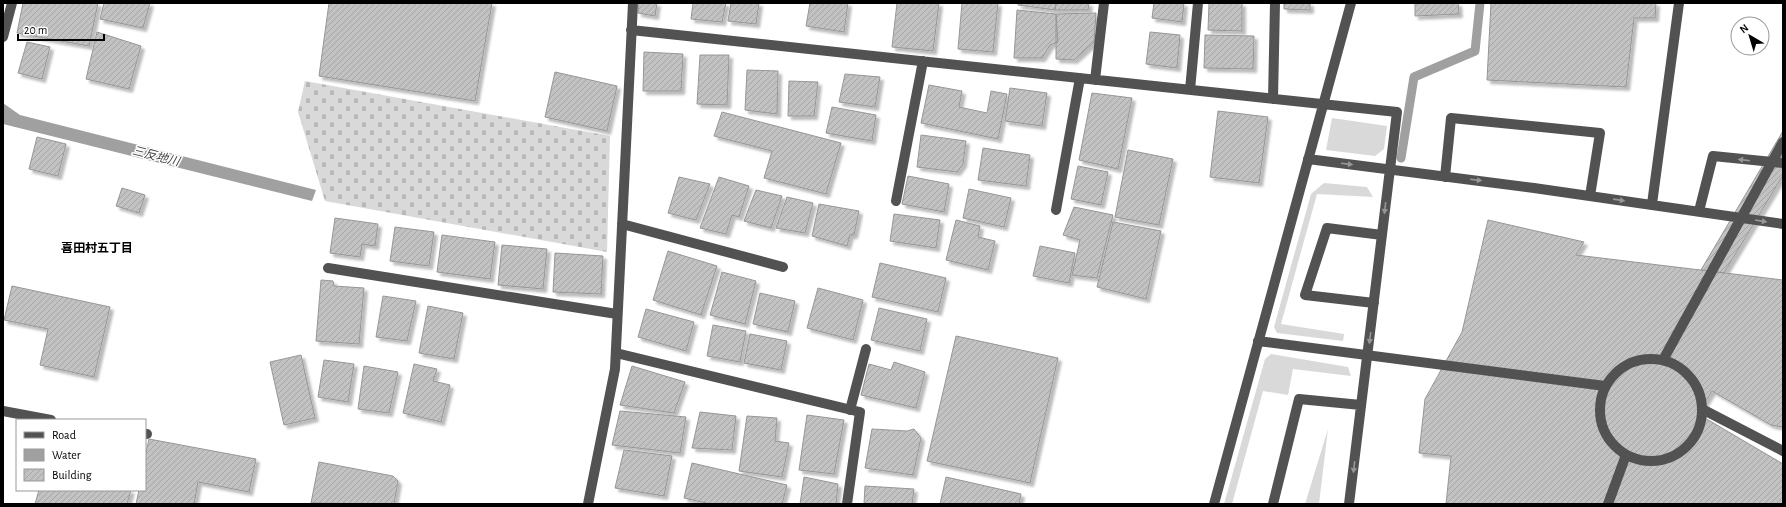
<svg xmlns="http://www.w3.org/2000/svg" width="1786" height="507" viewBox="0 0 1786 507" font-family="'Alegreya Sans','Noto Sans JP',sans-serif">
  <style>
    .grass { fill: #d9d9d9 }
    .cemetery { fill: url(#cemetery-stones) }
    .water { fill: #a0a0a0 }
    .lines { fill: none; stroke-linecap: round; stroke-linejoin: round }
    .stream { stroke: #a0a0a0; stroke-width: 9 }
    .building { fill: url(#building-hatch); stroke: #969696; filter: url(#shadow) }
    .minor { stroke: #525252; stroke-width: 10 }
    .oneway { fill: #979797 }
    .labels { text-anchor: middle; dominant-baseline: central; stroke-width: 3; stroke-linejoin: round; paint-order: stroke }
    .water-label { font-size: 12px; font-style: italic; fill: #414141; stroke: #fff }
    .neighbourhood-label { font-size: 12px; font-weight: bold; fill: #000; stroke: #fff }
  </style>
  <defs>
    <pattern id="cemetery-stones" width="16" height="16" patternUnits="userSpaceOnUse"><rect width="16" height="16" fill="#d9d9d9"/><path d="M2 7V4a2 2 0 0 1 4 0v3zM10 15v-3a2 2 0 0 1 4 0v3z" fill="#b8b8b8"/></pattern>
    <pattern id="building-hatch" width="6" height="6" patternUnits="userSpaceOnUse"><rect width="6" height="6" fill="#c2c2c2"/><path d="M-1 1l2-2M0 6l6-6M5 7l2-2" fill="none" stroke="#a5a5a5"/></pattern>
    <filter id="shadow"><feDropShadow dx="3.5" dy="3.5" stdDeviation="1" flood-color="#0004"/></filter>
  </defs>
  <rect width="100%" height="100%" fill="#fff"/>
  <path class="grass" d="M1332,118L1387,126L1384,149L1375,156L1326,150Z
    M1324,183L1367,187L1373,197L1317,194L1281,324L1344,334L1343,341L1277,333L1274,327L1311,194Z
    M1271,354L1348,367L1351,376L1293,369L1288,395L1263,391L1232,504H1224L1265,359Z
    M1328,429L1319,504H1305Z"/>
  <path class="cemetery" d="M305,81L610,136L607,252L325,201L298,112Z"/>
  <path class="water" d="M3,103L20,115L316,190L312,201L3,124Z"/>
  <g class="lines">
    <path class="stream" d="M1401,158L1414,77L1475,51L1480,3"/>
  </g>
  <path class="building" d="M23,3H98L89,46L17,33Z
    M104,3H150L143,28L100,19Z
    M329,3H492L475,101L319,76Z
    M639,3H657L655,16L638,13Z
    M693,3H726L722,22L691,19Z
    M731,3H759L756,24L728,21Z
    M810,3H848L844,32L806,26Z
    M897,3H939L933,51L892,47Z
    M962,3H998L993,52L958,49Z
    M1018,3H1056L1055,10L1018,5Z
    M1056,3H1089L1088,10H1055Z
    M1154,3H1184L1182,22L1152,18Z
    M1209,3H1242V31L1208,30Z
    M1284,3H1310V10L1284,9Z
    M1415,3H1458L1459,14L1415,16Z
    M1491,3H1656L1655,18H1634L1626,87L1487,80Z
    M1017,10L1056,14L1058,42L1050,45L1042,58H1014Z
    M1096,13L1094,42L1074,60L1056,59V14Z
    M97,32L141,46L129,89L86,79Z
    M1150,32L1180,35L1177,68L1146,64Z
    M1205,35L1254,36L1253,69L1204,68Z
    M27,42L50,47L42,79L18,73Z
    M644,52L683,54L681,91H643Z
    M700,55H729L727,105L697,104Z
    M747,70L778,71L777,114L745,110Z
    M555,72L617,86L607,131L545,117Z
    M845,74L880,77L875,107L839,102Z
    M789,81L818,82L814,116H788Z
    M929,85L962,91L959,107L987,113L991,91L1007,94L998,139L921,123Z
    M1010,88L1047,93L1042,126L1005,121Z
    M1092,93L1132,98L1118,169L1079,160Z
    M832,107L876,115L872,141L826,133Z
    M1218,111L1268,117L1259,183L1210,177Z
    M722,112L841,143L826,194L764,178L772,151L714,136Z
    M1783,131V175L1724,273L1701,270Z
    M921,135L966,141L963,164L957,172L917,167Z
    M37,137L66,144L58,176L29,169Z
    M983,148L1030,155L1026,186L978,180Z
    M1128,150L1173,159L1159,225L1115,217Z
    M1078,166L1108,172L1101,205L1071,199Z
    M908,176L949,184L944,212L902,204Z
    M679,177L710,184L696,220L668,213Z
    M719,177L749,186L739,217L732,215L726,234L700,228Z
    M122,188L145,195L139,213L116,206Z
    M969,189L1011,198L1004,227L963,218Z
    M756,190L782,196L771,228L744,221Z
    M787,197L813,203L805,233L776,228Z
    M819,204L859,211L854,235H850L847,246L812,236Z
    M1074,207L1113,215L1097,278L1072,275L1080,240L1063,235Z
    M894,214L940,220L936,248L890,241Z
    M335,218L378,224L375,246L362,244L360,257L330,253Z
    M956,220L980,226L978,237L995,241L988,270L946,260Z
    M1488,220L1584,242L1576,255L1783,280V427L1771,425L1712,391L1698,414L1783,464V504H1446L1451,456L1419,453L1425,399L1462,332Z
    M1113,222L1161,231L1146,299L1097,287Z
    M395,227L434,232L429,266L390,261Z
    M442,235L495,242L490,279L437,272Z
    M502,245L547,249L543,289L498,285Z
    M1040,246L1075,253L1069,283L1033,276Z
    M668,251L717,266L701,315L653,300Z
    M555,253L603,256L601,294L553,292Z
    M880,263L946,278L938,312L872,297Z
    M722,272L756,281L745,324L710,315Z
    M321,280L333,281L334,286L364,288L359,344L316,341Z
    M12,286L110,307L94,377L40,365L48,329L4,320Z
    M818,288L863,300L853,340L807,328Z
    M760,293L795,301L788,332L753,324Z
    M383,296L416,301L407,341L376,337Z
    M428,306L463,313L454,359L419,353Z
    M879,308L927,319L920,351L871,340Z
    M646,309L694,322L686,351L638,337Z
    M713,325L746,331L740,362L707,356Z
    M750,334L787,341L781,370L744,363Z
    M956,336L1058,358L1030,483L927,461Z
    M301,355L315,418L284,425L270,362Z
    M324,360L354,364L348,402L318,397Z
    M894,362L925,372L916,408L861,395L869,364L891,370Z
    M414,364L437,369L433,381L450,385L441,422L403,413Z
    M364,366L398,372L389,413L358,409Z
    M632,366L685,382L674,413L620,405Z
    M620,411L686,417L680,453L612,445Z
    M700,412L736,416L732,450L692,448Z
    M807,415L844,420L834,474L799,470Z
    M747,416L777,418L775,441L789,443L782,477L739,471Z
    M872,429L907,431L914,429L921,438L913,475L865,468Z
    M149,439L256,459L249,492L198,482L194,504H136L139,490H145V457Z
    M624,450L672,456L664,496L615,488Z
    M319,462L393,476L398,481L394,504L311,503Z
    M692,463L787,485L782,504H711L684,498Z
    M804,477L838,484L836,504H800Z
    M946,477L1021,494L1019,504H940Z
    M865,486L914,489L912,504H864Z
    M39,490H131L127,504H35Z"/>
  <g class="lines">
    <path class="minor" d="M631,30L1397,112L1349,504
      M3,37L12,3
      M1095,80L1104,3
      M1190,90L1198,3
      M1273,99L1275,3
      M1308,159L1534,188L1783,224
      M1445,177L1451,118L1600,133L1590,196
      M896,201L923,61
      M1652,204L1679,3
      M1056,210L1080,78
      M1699,211L1713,156L1783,163
      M622,224L783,267
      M328,268L617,314
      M1374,303L1305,295L1327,228L1382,235
      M1258,341L1605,386
      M616,353L860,412L847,504
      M1600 410a51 51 0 1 1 102 0a51 51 0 1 1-102 0Z
      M1663,360L1783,142
      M1702,409L1783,451
      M850,410L866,349
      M3,411L51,420
      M145,434H147
      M588,504L615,369L633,3
      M1214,504L1351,3
      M1273,504L1299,399L1361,405
      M1608,504L1626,455"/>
  </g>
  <defs><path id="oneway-solid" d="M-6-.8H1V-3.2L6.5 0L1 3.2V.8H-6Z"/></defs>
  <g class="oneway">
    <use href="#oneway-solid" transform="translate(1744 160) rotate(-173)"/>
    <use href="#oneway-solid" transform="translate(1347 164) rotate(7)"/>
    <use href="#oneway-solid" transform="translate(1476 180) rotate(7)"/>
    <use href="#oneway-solid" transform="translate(1619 200) rotate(8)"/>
    <use href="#oneway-solid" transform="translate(1385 208) rotate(97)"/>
    <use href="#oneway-solid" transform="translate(1761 221) rotate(9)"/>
    <use href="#oneway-solid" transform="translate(1370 338) rotate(97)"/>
    <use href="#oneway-solid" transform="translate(1354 467) rotate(97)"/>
  </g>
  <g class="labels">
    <g class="water-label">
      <text transform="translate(156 156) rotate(14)">三反地川</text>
    </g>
    <g class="neighbourhood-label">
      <text x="97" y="248">喜田村五丁目</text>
    </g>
  </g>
  <rect width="1786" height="507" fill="none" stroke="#000000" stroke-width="8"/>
  <rect x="16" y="419" width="130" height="72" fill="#ffffff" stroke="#999999"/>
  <rect x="24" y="432" width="20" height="6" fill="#525252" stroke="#999999"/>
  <text x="52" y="439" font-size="12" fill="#000000">Road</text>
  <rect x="24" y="449" width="20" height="12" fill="#a0a0a0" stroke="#999999"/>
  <text x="52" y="459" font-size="12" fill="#000000">Water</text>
  <rect x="24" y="469" width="20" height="12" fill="url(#building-hatch)" stroke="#999999"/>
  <text x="52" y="479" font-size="12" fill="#000000">Building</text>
  <g transform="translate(1750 36) rotate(322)"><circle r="19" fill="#ffffff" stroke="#999999"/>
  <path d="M0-3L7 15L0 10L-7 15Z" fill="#000000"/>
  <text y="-6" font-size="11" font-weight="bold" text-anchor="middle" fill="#000000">N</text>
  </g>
  <path d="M18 34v6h86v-6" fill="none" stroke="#000000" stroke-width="2"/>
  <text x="24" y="34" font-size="12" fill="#000000" stroke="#ffffff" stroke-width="3" paint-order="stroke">20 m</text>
</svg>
